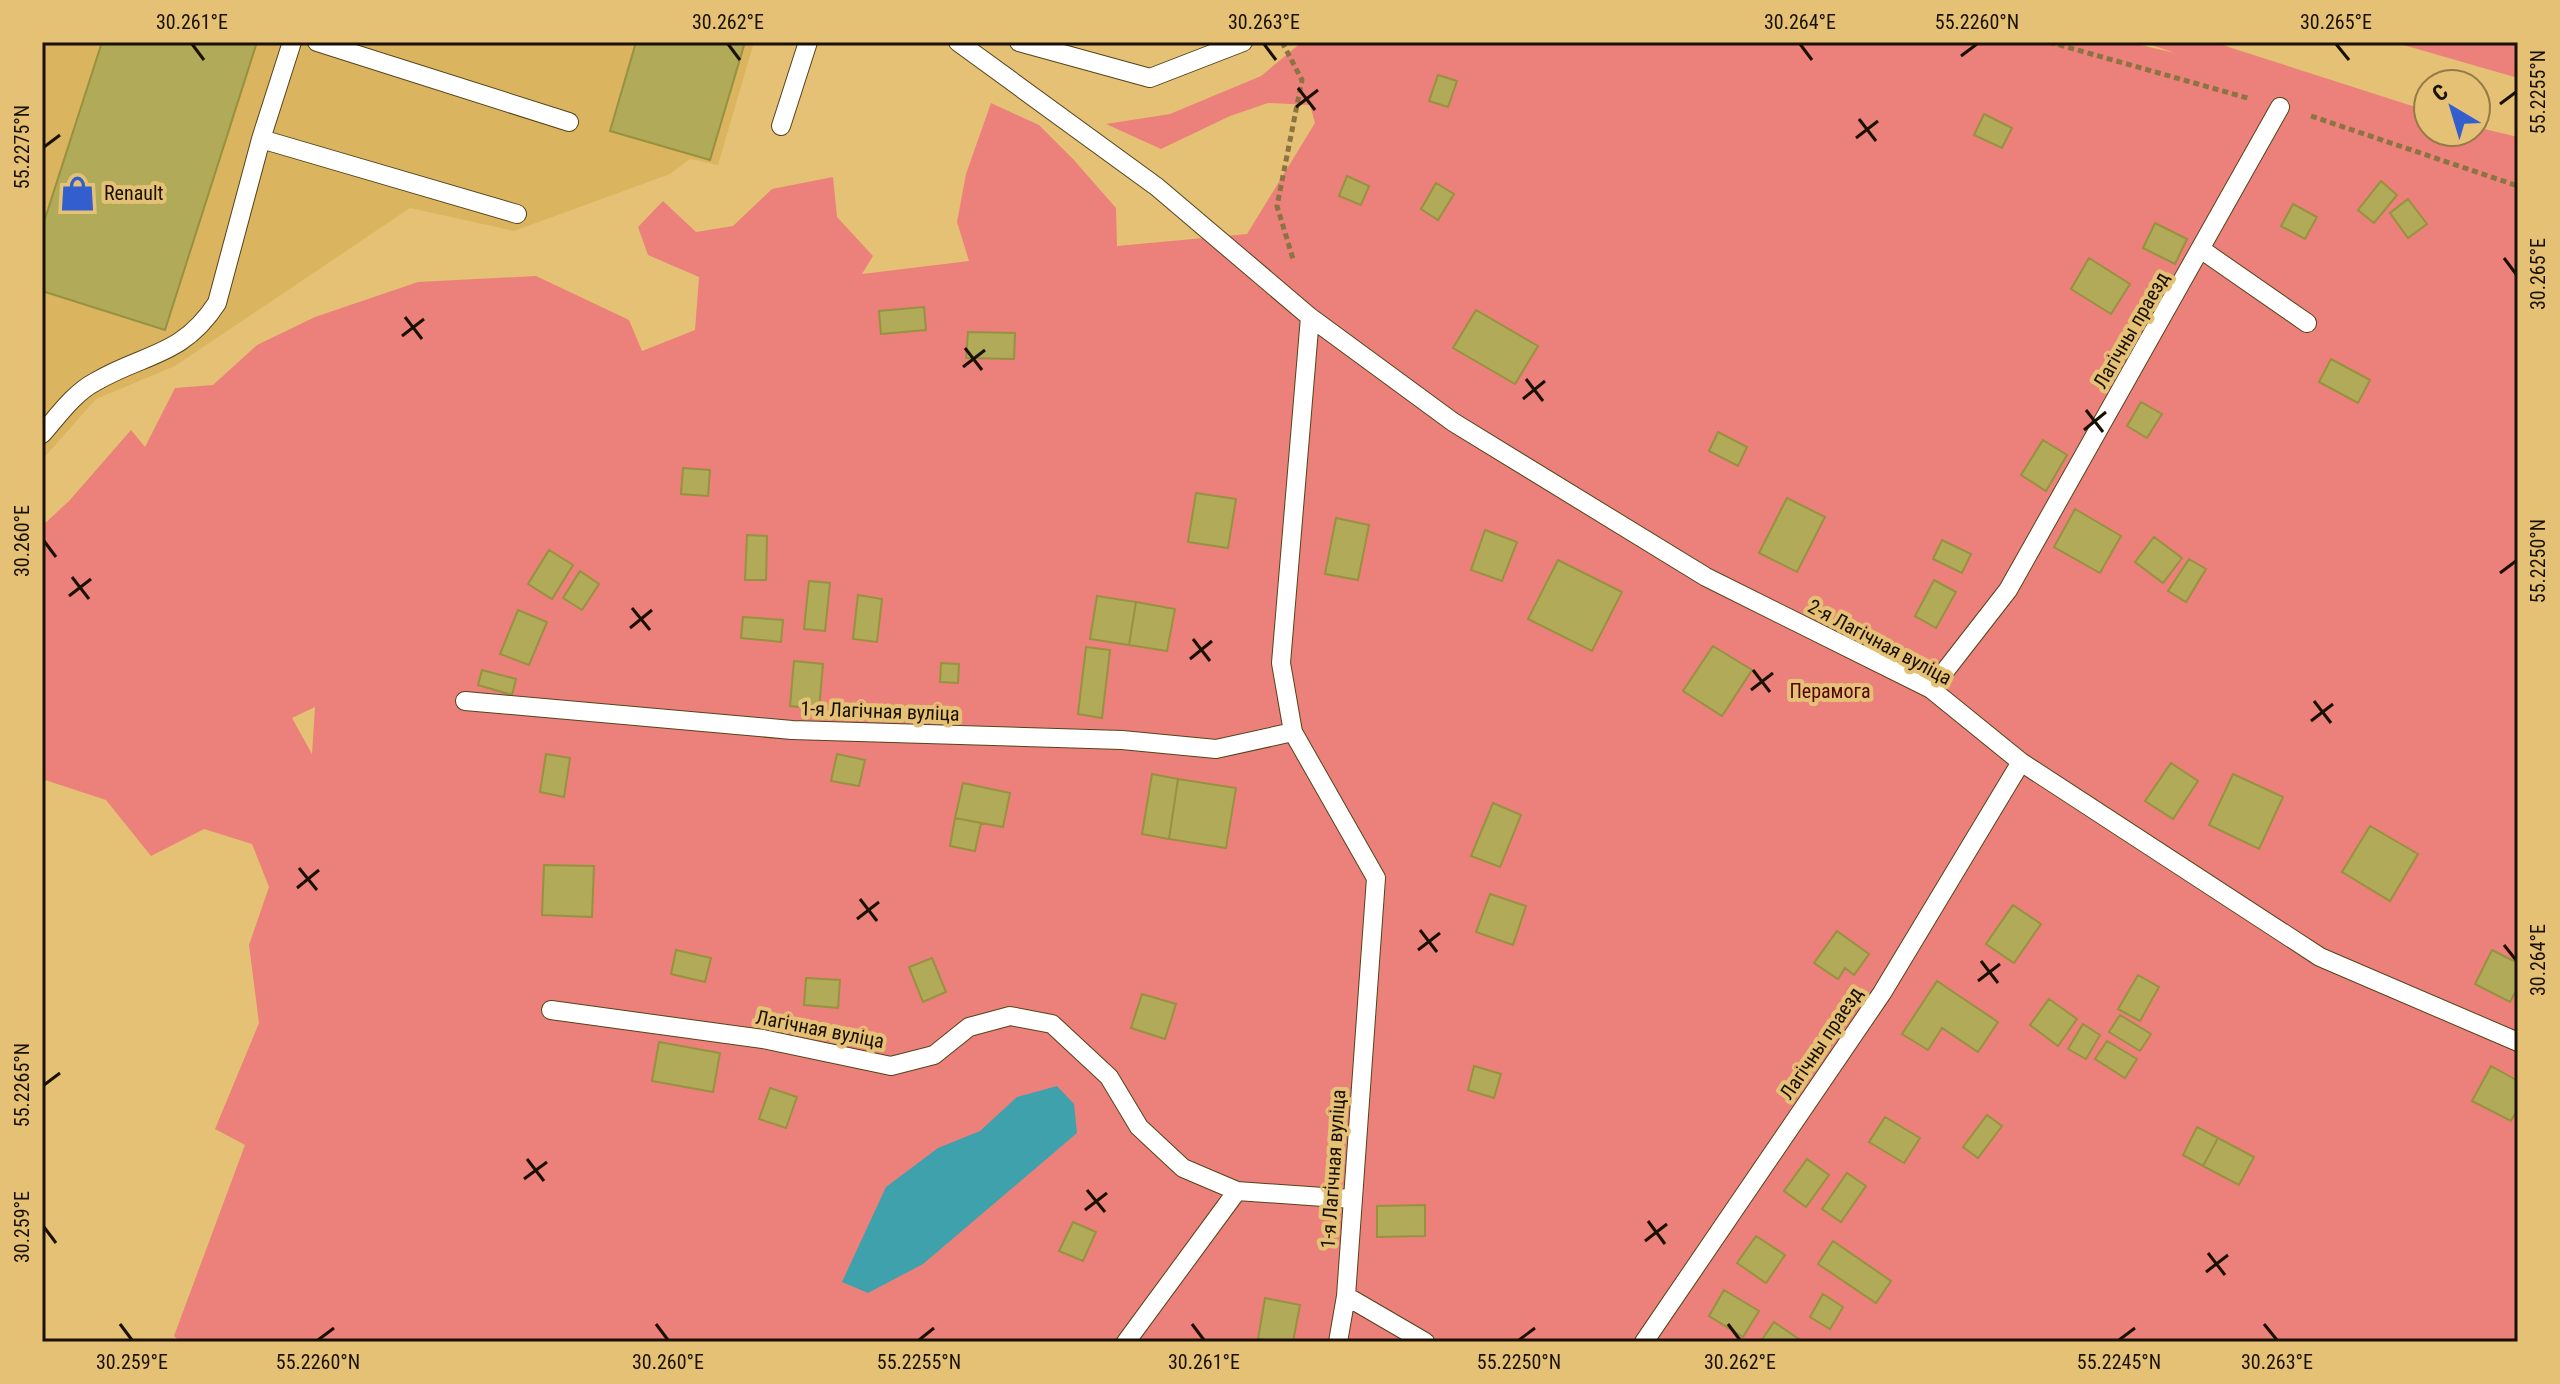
<svg xmlns="http://www.w3.org/2000/svg" width="2560" height="1384" viewBox="0 0 2560 1384" font-family="'Roboto Condensed',sans-serif">
  <style>
    .built { fill: #dbb45f }
    .green { fill: #eb817a; fill-rule: evenodd }
    .water { fill: #3fa1ac }
    .building { fill: #b0aa59; stroke: #979140; stroke-width: 2 }
    .lines { fill: none; stroke-linecap: round; stroke-linejoin: round }
    .service-casing { stroke: #55431a; stroke-width: 20 }
    .path { stroke: #8c7342; stroke-width: 5; stroke-dasharray: 6 4; stroke-linecap: butt }
    .service { stroke: #fff; stroke-width: 18 }
    .ticks { fill: none; stroke: #1a1000; stroke-width: 3 }
    .labels { text-anchor: middle; dominant-baseline: central; stroke-width: 8; stroke-linejoin: round; paint-order: stroke }
    .poi-label { font-size: 20px; fill: #1a1000; stroke: #e5c175; text-anchor: start }
    .street-label { font-size: 20px; fill: #1a1000; stroke: #e5c175 }
    .park-label { font-size: 20px; fill: #54040a; stroke: #e5c175 }
    .neatline { fill: none; stroke: #1a1000; stroke-width: 3 }
    .ticks-label { font-size: 20px; text-anchor: middle; fill: #1a1000 }
  </style>
  <rect width="100%" height="100%" fill="#e5c175"/>
  <path class="built" d="M42,42H754L718,165L690,159L670,174L514,231L410,208L175,366L96,399L42,460Z"/>
  <path class="green" d="M1302,42H2127L2175,53L2143,42H2213L2428,111V132H2476V127L2518,137V1342H181L174,1336L245,1145L215,1129L259,1023L249,945L269,887L252,844L204,829L151,856L106,800L42,779V526L69,501L131,430L145,447L175,388L213,385L257,345L315,317L418,282L536,276L629,320L642,351L695,330L699,277L648,255L638,227L663,201L696,232L733,226L772,189L833,177L837,217L873,256L862,274L969,261L957,222L966,174L991,103L1039,125L1073,159L1116,208L1117,246L1247,234L1315,123L1310,105L1268,103L1230,116L1161,149L1106,124L1170,114L1261,76ZM315,707L312,754L292,718Z
    M2393,42H2518V78Z"/>
  <path class="water" d="M1057,1086L1074,1104L1077,1133L923,1264L868,1293L842,1282L886,1187L938,1148L980,1131L1017,1097Z"/>
  <path class="building" d="M102,42H257L165,330L42,291V228Z
    M636,42H745L710,160L610,131Z
    M1438,75L1457,81L1448,107L1429,101Z
    M1984,114L2012,128L2002,148L1974,135Z
    M1347,176L1369,186L1361,205L1339,196Z
    M2381,181L2397,195L2374,223L2358,210Z
    M1436,183L1454,194L1438,220L1421,209Z
    M2408,199L2427,224L2408,238L2390,213Z
    M2293,204L2317,217L2305,239L2281,226Z
    M2155,223L2187,239L2175,264L2143,248Z
    M2089,258L2130,284L2111,314L2071,289Z
    M924,307L926,330L881,334L879,311Z
    M1476,310L1538,346L1515,384L1453,348Z
    M968,332L1015,333L1014,359L966,358Z
    M2331,359L2370,380L2358,403L2319,382Z
    M2141,402L2162,414L2147,438L2127,426Z
    M1718,432L1747,447L1738,466L1709,451Z
    M2043,440L2067,455L2046,491L2021,475Z
    M683,468L710,470L708,496L681,494Z
    M1196,493L1236,499L1228,548L1188,542Z
    M1787,498L1825,517L1797,572L1759,553Z
    M2075,509L2121,536L2100,573L2054,547Z
    M1336,518L1369,525L1358,580L1325,574Z
    M1485,530L1517,542L1502,581L1471,570Z
    M747,535L767,536L766,580H745Z
    M2154,537L2182,558L2163,583L2135,562Z
    M1942,540L1971,554L1962,573L1933,559Z
    M549,550L573,565L552,599L528,584Z
    M2189,559L2206,569L2186,602L2168,591Z
    M1558,560L1622,592L1592,651L1528,619Z
    M580,571L599,584L582,610L563,598Z
    M1934,580L1956,592L1936,628L1915,616Z
    M809,581L830,583L825,631L804,629Z
    M858,595L882,599L877,642L853,639Z
    M1097,596L1136,602L1129,645L1090,639Z
    M1136,602L1175,609L1167,651L1129,645Z
    M518,610L547,622L529,665L500,654Z
    M743,617L783,620L781,642L741,638Z
    M1713,646L1752,670L1722,716L1683,691Z
    M1086,647L1110,650L1102,718L1078,714Z
    M794,661L823,664L819,709L790,706Z
    M941,663L959,664L958,683L940,682Z
    M482,670L516,679L512,695L478,685Z
    M546,754L570,758L564,797L540,792Z
    M837,754L865,760L859,786L831,781Z
    M2171,763L2198,781L2173,819L2145,801Z
    M1152,774L1178,779L1169,839L1142,834Z
    M2233,774L2283,797L2259,849L2209,825Z
    M1178,779L1236,788L1226,848L1169,839Z
    M963,783L1010,793L1003,827L955,818Z
    M1493,803L1521,815L1500,867L1471,856Z
    M955,818L981,823L975,851L950,846Z
    M2370,826L2418,854L2390,901L2342,872Z
    M544,865L594,866L592,917L542,915Z
    M1490,894L1526,906L1513,945L1476,932Z
    M2013,905L2041,924L2014,963L1986,944Z
    M1837,931L1869,954L1854,975L1845,968L1838,979L1814,963Z
    M676,950L711,958L705,982L671,974Z
    M2492,950L2518,963V987L2510,1002L2475,984Z
    M932,958L946,992L923,1002L909,967Z
    M2138,975L2159,987L2140,1021L2118,1009Z
    M806,978L840,980L838,1008L804,1005Z
    M1937,981L1998,1022L1978,1052L1942,1028L1928,1050L1902,1034Z
    M1142,994L1176,1004L1165,1039L1131,1028Z
    M2049,999L2077,1019L2058,1046L2030,1025Z
    M2120,1015L2151,1034L2140,1051L2109,1032Z
    M2083,1024L2100,1035L2086,1059L2068,1049Z
    M2107,1041L2137,1059L2125,1078L2095,1059Z
    M659,1042L720,1053L713,1092L652,1081Z
    M1474,1066L1501,1074L1494,1098L1468,1090Z
    M2491,1066L2518,1081V1108L2511,1121L2472,1101Z
    M770,1088L797,1097L786,1128L759,1119Z
    M1987,1115L2002,1126L1978,1158L1963,1147Z
    M1885,1117L1920,1138L1904,1163L1869,1142Z
    M2197,1127L2218,1138L2203,1166L2183,1155Z
    M2218,1138L2254,1157L2239,1185L2203,1166Z
    M1807,1159L1829,1175L1806,1207L1784,1191Z
    M1847,1173L1866,1186L1841,1222L1822,1209Z
    M1425,1205V1236L1377,1237V1206Z
    M1073,1222L1096,1232L1083,1261L1059,1251Z
    M1756,1236L1785,1255L1766,1283L1737,1263Z
    M1833,1241L1891,1281L1876,1303L1818,1264Z
    M1724,1290L1759,1311L1743,1337L1709,1316Z
    M1823,1294L1843,1307L1830,1329L1810,1317Z
    M1265,1298L1300,1305L1293,1342L1258,1339Z
    M1774,1322L1803,1342H1763L1761,1341Z"/>
  <g class="lines">
    <defs>
      <path id="service" d="M292,42L261,139L517,214
        M317,42L569,122
        M958,42L1157,187L1310,317L1453,422L1706,577L1931,689L2021,762L2320,957L2518,1042
        M1019,42L1150,78L1243,42
        M781,126L808,42
        M2202,250L2307,323
        M1310,317L1281,663L1293,732L1376,878L1346,1296L1338,1342
        M42,434C58,416 74,393 95,382C144,353 182,357 217,303L261,139
        M1931,689L2008,590L2280,107
        M465,701L792,730L1122,740L1216,749L1293,732
        M551,1010L763,1039L891,1066L934,1055L969,1027L1010,1016L1052,1024L1109,1077L1139,1127L1183,1168L1237,1191L1352,1199
        M1346,1296L1425,1342
        M1126,1342L1237,1191
        M1644,1342L1882,993L2021,762"/>
    </defs>
    <use href="#service" class="service-casing"/>
    <path class="path" d="M1282,42L1302,80L1277,206L1293,259
      M2049,42L2251,99
      M2311,116L2518,186"/>
    <use href="#service" class="service"/>
  </g>
  <path class="ticks" d="M192,44L204,60M728,44L740,60M1264,44L1276,60M1800,44L1812,60M2336,44L2349,60M1961,56L1977,44M1298,88L1315,110M2500,104L2516,92M1296,107L1318,90M1859,119L1876,141M1856,138L1878,121M44,147L60,135M2504,258L2516,274M405,317L422,339M402,336L424,319M965,348L982,370M963,367L985,350M1526,379L1543,401M1523,399L1545,381M2086,410L2103,432M2084,430L2106,412M44,541L56,557M2500,573L2516,561M72,577L89,599M69,596L91,579M632,608L650,630M630,628L652,610M1193,639L1210,661M1190,659L1212,641M1753,670L1770,692M1751,690L1773,673M2314,701L2331,723M2311,721L2333,704M299,868L317,890M297,888L319,870M860,899L877,921M857,919L879,902M1420,930L1437,952M2504,945L2516,960M1418,950L1440,933M1981,961L1998,983M1978,981L2000,964M44,1085L60,1073M527,1159L544,1181M524,1179L547,1162M1087,1190L1105,1212M1085,1210L1107,1193M1648,1221L1665,1244M44,1227L56,1243M1645,1241L1667,1224M2208,1253L2225,1275M2206,1272L2228,1255M120,1324L132,1340M656,1324L668,1340M1192,1324L1204,1340M1728,1324L1740,1340M2264,1324L2277,1340M318,1340L334,1328M919,1340L934,1328M1519,1340L1535,1328M2119,1340L2135,1328"/>
  <defs>
    <symbol id="shop-bare" viewBox="-9 -9 18 18"><path d="M-5-2.5h2.3a2.7 3.5 0 0 1 5.4 0H5L5.5 6h-11ZM-1.5-2.5h3a1.5 2.3 0 0 0-3 0Z" fill="#335ece" stroke="#e5c175" stroke-width="2.5" paint-order="stroke"/></symbol>
  </defs>
  <g fill-rule="evenodd">
    <use href="#shop-bare" x="52" y="168" width="51" height="51"/>
  </g>
  <g class="labels">
    <g class="poi-label">
      <text x="104" y="193">Renault</text>
    </g>
    <g class="street-label">
      <text transform="translate(2131 330) rotate(-60)">Лагічны праезд</text>
      <text transform="translate(1880 642) rotate(28)">2-я Лагічная вуліца</text>
      <text transform="translate(880 711) rotate(2)">1-я Лагічная вуліца</text>
      <text transform="translate(820 1029) rotate(11)">Лагічная вуліца</text>
      <text transform="translate(1821 1043) rotate(-56)">Лагічны праезд</text>
      <text transform="translate(1333 1169) rotate(-86)">1-я Лагічная вуліца</text>
    </g>
    <g class="park-label">
      <text x="1830" y="691">Перамога</text>
    </g>
  </g>
  <rect width="2560" height="1384" fill="none" stroke="#e5c175" stroke-width="88"/>
  <g transform="translate(2452 108) rotate(322)"><circle r="38" fill="#e5c175" stroke="#947a46" stroke-width="2"/>
  <path d="M0-6L14 30L0 20L-14 30Z" fill="#335ece"/>
  <text y="-12" font-size="22" font-weight="bold" text-anchor="middle" fill="#1a1000">С</text>
  </g>
  <rect x="44" y="44" width="2472" height="1296" class="neatline"/>
  <g class="ticks-label">
    <text x="192" y="29">30.261°E</text>
    <text x="728" y="29">30.262°E</text>
    <text x="1264" y="29">30.263°E</text>
    <text x="1800" y="29">30.264°E</text>
    <text x="1977" y="29">55.2260°N</text>
    <text x="2336" y="29">30.265°E</text>
    <text transform="translate(2538 92) rotate(-90)" y="7">55.2255°N</text>
    <text transform="translate(22 147) rotate(-90)" y="7">55.2275°N</text>
    <text transform="translate(2538 274) rotate(-90)" y="7">30.265°E</text>
    <text transform="translate(22 541) rotate(-90)" y="7">30.260°E</text>
    <text transform="translate(2538 561) rotate(-90)" y="7">55.2250°N</text>
    <text transform="translate(2538 960) rotate(-90)" y="7">30.264°E</text>
    <text transform="translate(22 1085) rotate(-90)" y="7">55.2265°N</text>
    <text transform="translate(22 1227) rotate(-90)" y="7">30.259°E</text>
    <text x="132" y="1369">30.259°E</text>
    <text x="318" y="1369">55.2260°N</text>
    <text x="668" y="1369">30.260°E</text>
    <text x="919" y="1369">55.2255°N</text>
    <text x="1204" y="1369">30.261°E</text>
    <text x="1519" y="1369">55.2250°N</text>
    <text x="1740" y="1369">30.262°E</text>
    <text x="2119" y="1369">55.2245°N</text>
    <text x="2277" y="1369">30.263°E</text>
  </g>
</svg>
